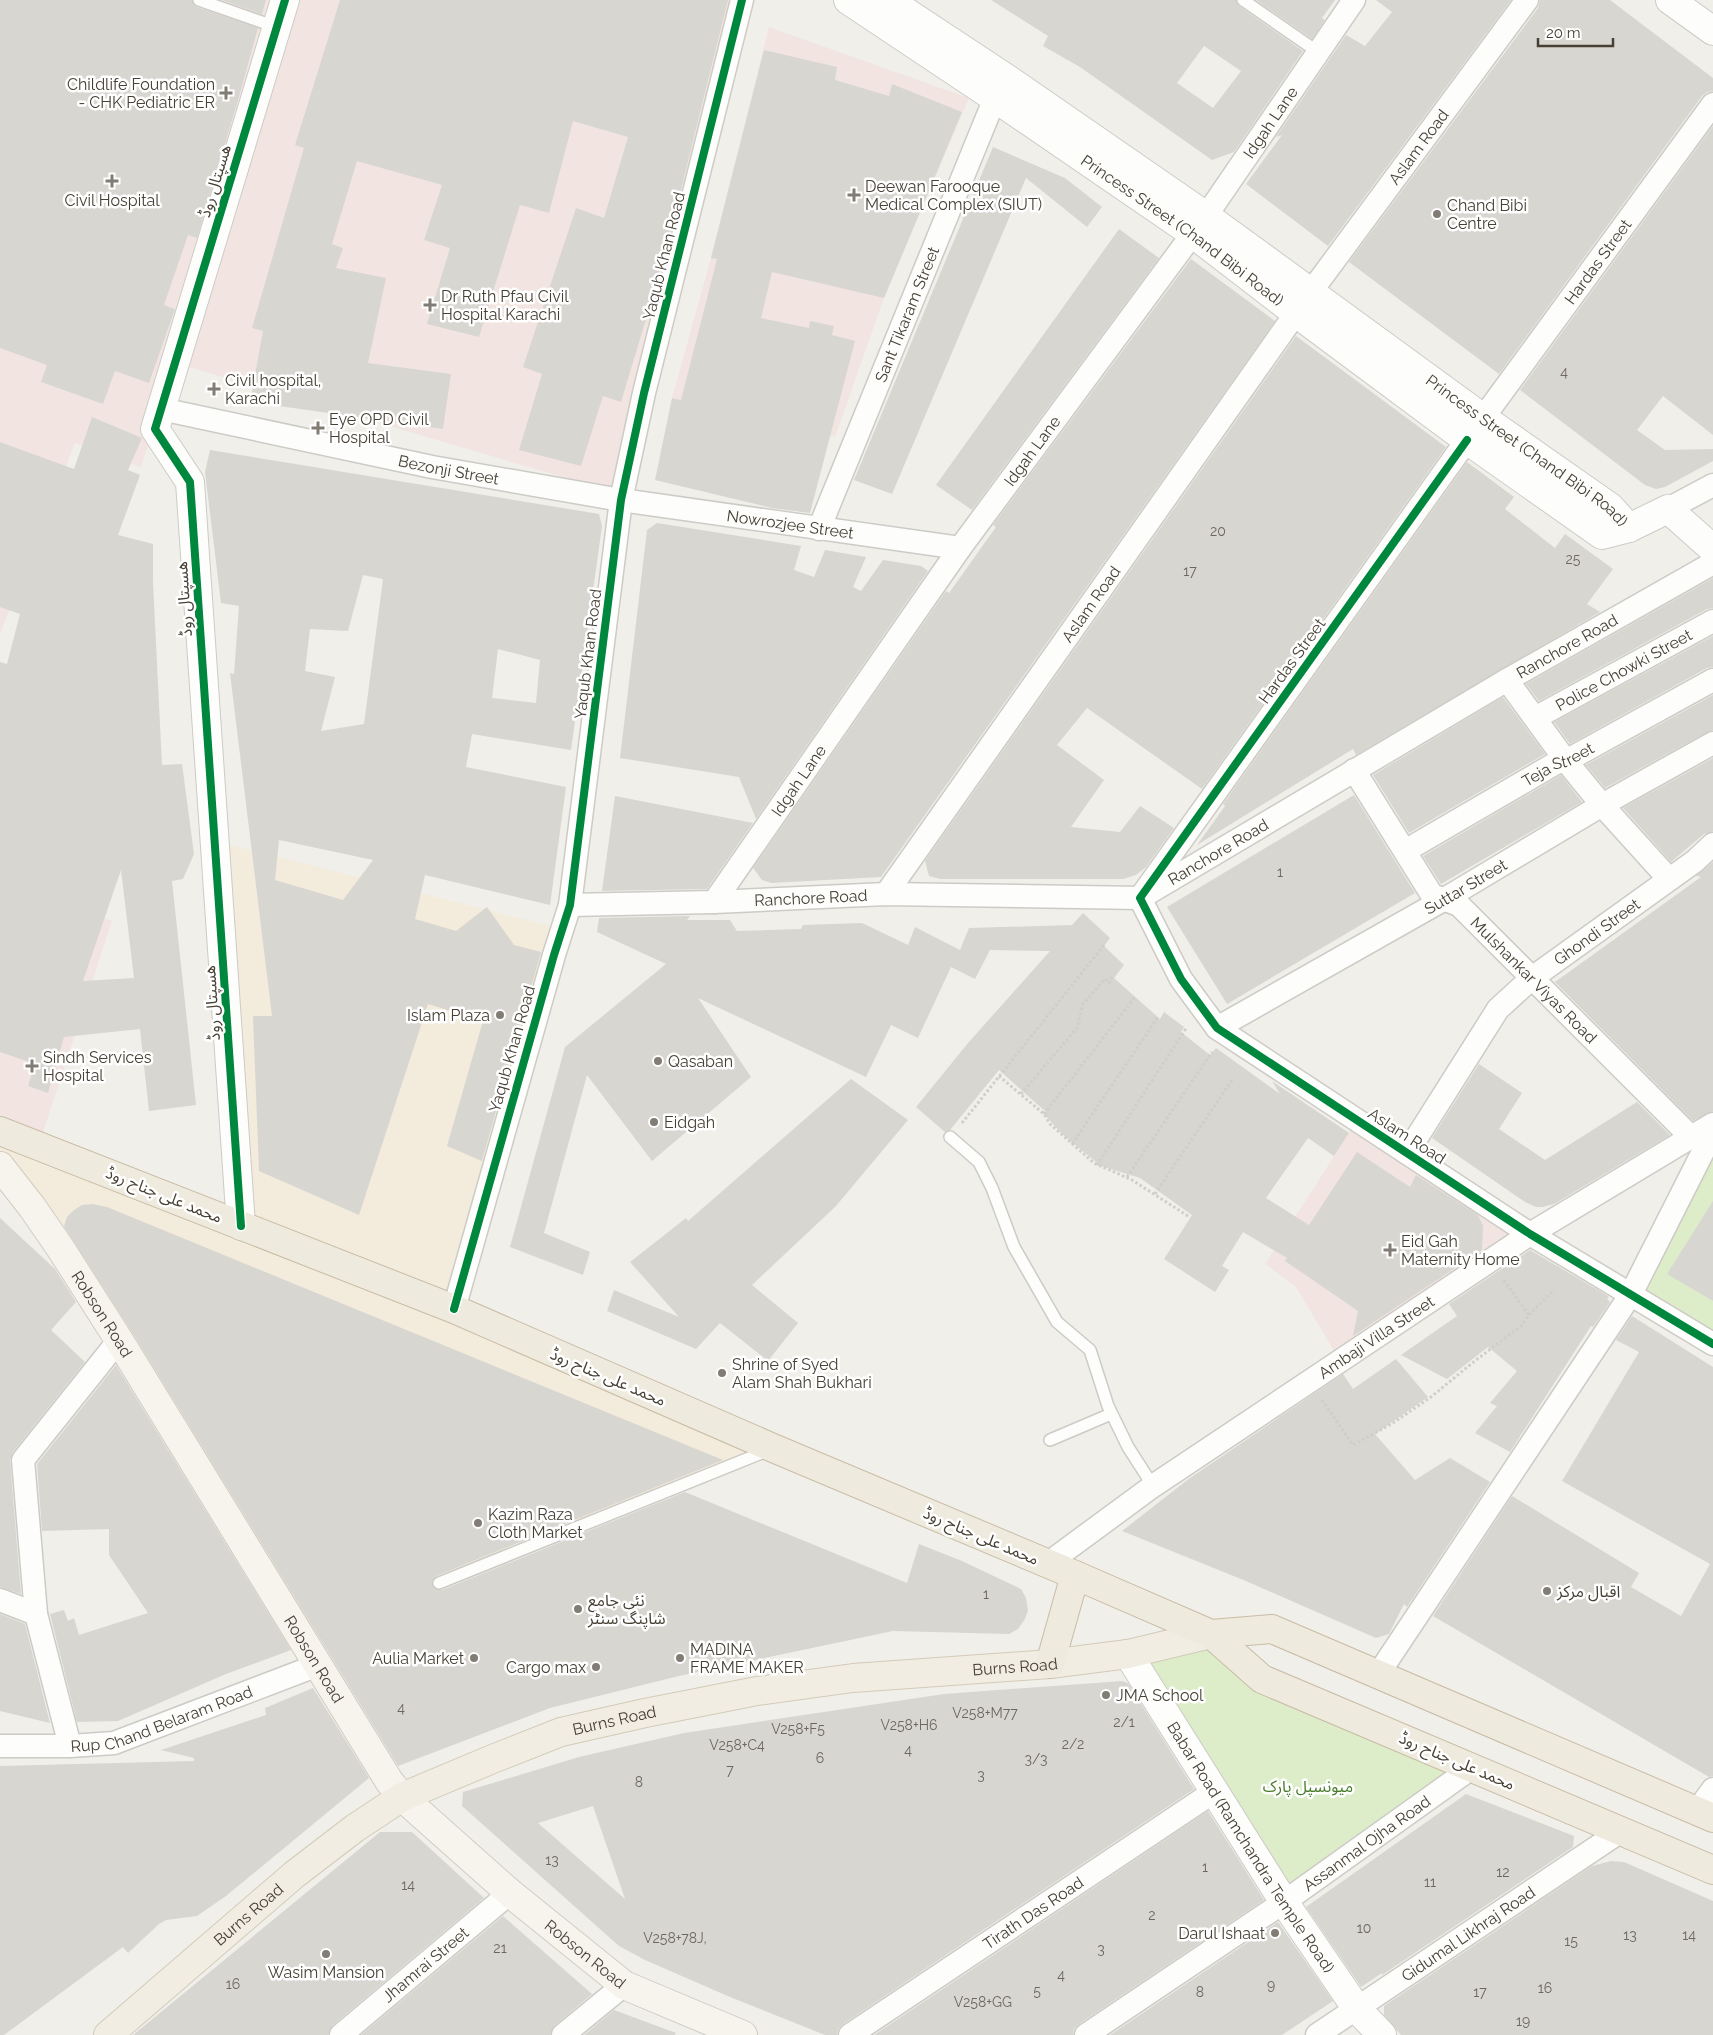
<svg xmlns="http://www.w3.org/2000/svg" width="1713" height="2035" viewBox="0 0 1713 2035" font-family="Raleway,'Noto Sans Arabic',sans-serif">
  <style>
    .commercial { fill: #f3ebdc }
    .medical { fill: #f2e5e1 }
    .green { fill: #ddecc9 }
    .building { fill: #d8d6d1; fill-rule: evenodd }
    .lines { fill: none; stroke-linecap: round; stroke-linejoin: round }
    .service-casing { stroke: #cdcbc6; stroke-width: 14 }
    .minor-casing { stroke: #cdcbc6; stroke-width: 25 }
    .tertiary-casing { stroke: #cdcbc6; stroke-width: 30 }
    .secondary-casing { stroke: #d0ccc1; stroke-width: 30 }
    .primary-casing { stroke: #d3cbb7; stroke-width: 30 }
    .trunk-casing { stroke: #c8bca5; stroke-width: 30 }
    .path { stroke: #d1ceca; stroke-width: 3; stroke-dasharray: 2.5 2.5; stroke-linecap: butt }
    .service { stroke: #fdfdfc; stroke-width: 11 }
    .minor { stroke: #fdfdfc; stroke-width: 22 }
    .tertiary { stroke: #fdfdfc; stroke-width: 28 }
    .secondary { stroke: #f7f4ee; stroke-width: 28 }
    .primary { stroke: #f1ede3; stroke-width: 28 }
    .trunk { stroke: #eeeade; stroke-width: 28 }
    .cycleway-casing { stroke: #fff; stroke-width: 11 }
    .cycleway { stroke: #00873e; stroke-width: 8 }
    .poi-dot { fill: #827d74; stroke: #fff; stroke-width: 2 }
    .labels { text-anchor: middle; dominant-baseline: central; stroke-width: 5; stroke-linejoin: round; paint-order: stroke }
    .number-label { font-size: 14px; fill: #6d675e }
    .poi-label { font-size: 16px; fill: #474035; stroke: #fff; text-anchor: start }
    .street-label { font-size: 16px; fill: #474035; stroke: #fff }
    .park-label { font-size: 16px; fill: #467a27; stroke: #fff }
  </style>
  <rect width="100%" height="100%" fill="#f0efea"/>
  <path class="commercial" d="M214,841L562,929L454,1309L772,1448L303,1644L0,1153V1130L240,1226Z"/>
  <path class="medical" d="M0,0H751L627,496L175,363L141,467L75,443L0,634Z
    M769,27L969,98L884,298L835,437L672,398L711,258Z
    M0,880L112,921L39,1145L0,1129Z
    M1357,1120L1530,1234L1340,1361L1296,1287L1265,1264Z"/>
  <path class="green" d="M1713,1133V1344L1631,1294Z
    M1211,1634L1262,1679L1473,1767L1284,1902L1128,1654Z"/>
  <path class="building" d="M0,0H192L197,7L258,28L241,90L197,238L188,235L164,305L175,309L149,383L115,371L103,404L41,382L47,365L0,348Z
    M222,0H266L262,14Z
    M340,0H728L662,266L621,402L603,396L581,466L519,450L542,374L523,367L576,208L604,218L628,137L573,121L549,213L520,205L479,337L427,324L450,248L424,240L442,185L357,161L332,244L343,248L336,268L386,278L368,363L451,374L443,429L250,402L263,331L252,328L304,148L295,145Z
    M991,0H1236L1239,6L1303,51L1234,152L1212,160L1080,67L1043,46L1048,36ZM1204,46L1241,71L1213,108L1177,83Z
    M1256,0H1335L1322,18L1325,20L1312,39Z
    M1376,0H1511L1328,246L1246,184L1282,135L1276,137L1346,35L1365,46L1392,12Z
    M1540,0H1610L1713,78V91L1707,92L1702,96L1499,374L1349,262L1538,8Z
    M764,50L837,67L835,80L889,96L892,84L962,112L884,298L772,272L761,318L809,328L810,321L834,326L832,335L855,341L810,513L772,508L655,480L672,398L681,400L717,259L711,258Z
    M1713,126V435L1663,396L1637,430L1665,450L1713,449V461L1665,487L1656,489L1645,485L1520,390Z
    M993,147L1065,178L1102,207L1087,227L1026,178L892,494L854,480Z
    M1119,229L1159,258L972,510L936,485Z
    M1191,259L1275,321L881,877L771,883L762,880L753,868L946,591L949,593L996,527L993,525Z
    M1296,336L1446,447L1202,789L1087,708L1057,745L1104,780L1071,827L1120,832L1140,806L1174,828L1146,867L1136,875L1123,879H940L929,876L925,861Z
    M92,417L142,438L128,470L140,475L118,535L153,544V582L162,765L182,764L194,854L183,879L172,881L196,1105L149,1111L140,1029L64,1037L48,1093L28,1086L35,1064L0,1052V662L7,664L20,614L0,607V442L74,469ZM121,870L134,978L83,981Z
    M210,450L599,514L602,526L571,750L472,734L466,767L566,787L550,905L425,875L415,919L456,931L487,907L514,945L541,952L482,1161L447,1146L483,1021L428,1004L359,1215L259,1171L253,1016H272L230,673L234,674L239,606L221,603L205,472ZM363,575L383,579L364,724L321,731L335,677L305,671L310,629L348,631ZM498,649L540,660L536,703L492,698ZM279,840L373,860L343,900L275,880Z
    M1467,462L1514,497L1505,509L1555,548L1565,534L1613,569L1587,604L1600,612L1356,755L1353,749L1197,845L1225,806L1223,804Z
    M657,523L801,546L794,570L814,577L825,550L866,557L853,587L861,591L883,560L921,566L928,571L756,819L739,777L620,758L647,530Z
    M1713,578V608L1707,609L1539,701L1526,684Z
    M1713,636V667L1707,668L1570,744L1554,722Z
    M1713,695V730L1707,732L1605,788L1586,765Z
    M1503,697L1545,754L1409,833L1373,775Z
    M1713,758V831L1704,834L1671,862L1623,808Z
    M1561,775L1582,802L1441,884L1423,856Z
    M1354,795L1415,893L1227,1004L1167,907Z
    M615,796L753,823L707,889L602,891Z
    M1713,862V1111L1693,1121L1555,982L1701,877L1696,876Z
    M1083,913L1110,938L1104,946L1124,965L1114,978L1160,1019L1164,1012L1184,1027L1181,1032L1210,1055L1216,1048L1280,1094L1272,1081L1349,1133L1334,1156L1308,1138L1266,1198L1309,1225L1357,1152L1410,1187L1416,1175L1478,1215L1483,1226L1482,1250L1353,1336L1358,1311L1285,1261L1287,1258L1243,1232L1222,1266L1229,1270L1215,1292L1164,1259L1192,1215L1140,1178L1101,1166L1062,1134L1044,1114L1046,1112L999,1070L950,1130L945,1132L916,1107L968,1043L1050,951L990,950L975,979L951,967L918,1038L891,1025L866,1077L698,998L751,1077L652,1161L587,1075L544,1233L590,1252L583,1275L510,1247L565,1047L666,964L597,932L599,918L690,916L687,920H730L737,931L801,929L803,925L862,923L908,945L915,927L960,950L969,928L1072,925Z
    M1479,1064L1522,1093L1499,1129L1545,1160L1637,1102L1670,1135L1554,1204L1543,1207H1536L1525,1202L1432,1138Z
    M851,1079L908,1120L836,1206L752,1285L798,1323L768,1361L720,1323L696,1349L607,1311L614,1290L679,1317L630,1262L686,1218L688,1221Z
    M1713,1201V1301L1667,1274Z
    M93,1204L107,1207L723,1460L436,1576L432,1582L435,1589L442,1590L685,1492L907,1583L919,1544L962,1561L1021,1589L1026,1598L1028,1610L1025,1619L1018,1629L1009,1634L893,1631L679,1676L550,1708L398,1766L132,1332L64,1226L67,1217L74,1210L82,1205Z
    M0,1218L55,1269L76,1302L51,1330L85,1362L13,1452L10,1460L21,1594L0,1587Z
    M1530,1250L1603,1293L1609,1297L1607,1299L1610,1302L1593,1327L1591,1326L1510,1452L1475,1433L1497,1406L1490,1403L1517,1371L1488,1347L1447,1379L1401,1355L1457,1316L1449,1304Z
    M1632,1316L1713,1367V1776L1709,1777L1433,1616L1512,1496L1639,1573L1631,1587L1681,1616L1710,1564L1562,1481L1639,1352L1616,1340Z
    M1396,1359L1428,1397L1375,1434L1415,1480L1450,1458L1490,1482L1407,1607L1404,1604L1389,1634L1376,1638L1246,1581L1122,1531L1190,1478L1343,1374L1353,1389Z
    M116,1365L291,1650L226,1674L118,1721L77,1722L50,1614L64,1610L68,1621L74,1618L79,1635L148,1613L109,1555V1529L42,1531L37,1464Z
    M0,1614L25,1624L50,1723L0,1711Z
    M1122,1681L1128,1683L1194,1789L843,2024L838,2029L837,2035H825L730,1997L645,1960L619,1946L462,1806L463,1792L579,1757L684,1733L944,1694ZM593,1806L625,1899L538,1823Z
    M313,1688L369,1778L226,1896L197,1916L166,1920L159,1924L128,1953L123,1947L4,2035H0V1766L194,1761V1758L161,1750L266,1715L265,1708Z
    M1466,1794L1574,1836L1573,1847L1382,1975V1973L1361,1987L1306,1907Z
    M1208,1811L1264,1900L1079,2024L1074,2029L1073,2035H874Z
    M380,1832H412L484,1898L333,2025L328,2035H133Z
    M1611,1861L1624,1862L1713,1901V2035H1401L1384,2015V2006L1592,1866Z
    M503,1916L592,1994L555,2025L550,2035H361Z
    M1278,1922L1333,2001L1282,2035H1110Z
    M614,2010L676,2033L675,2035H584Z"/>
  <g class="lines">
    <defs>
      <path id="service" d="M199,0L276,27
        M1243,0L1318,52
        M950,1137L979,1162L992,1188L1014,1247L1057,1322L1090,1350L1108,1406L1128,1447L1153,1486
        M1050,1440L1111,1414
        M439,1583L769,1450"/>
      <g id="minor">
        <path id="s1" d="M1310,293L1527,0"/>
        <path id="s2" d="M161,409L432,467L621,500L960,548"/>
        <path id="s3" d="M1483,418L1713,104"/>
        <path d="M1467,440L1140,898L1181,979L1217,1028L1530,1234L1713,1344"/>
        <path d="M1668,509L1713,485"/>
        <path id="s4" d="M819,529L995,98"/>
        <path d="M1507,680L1566,761L1602,805L1669,879"/>
        <path id="s5" d="M1535,718L1713,621"/>
        <path id="s6" d="M1354,770L1432,895L1459,905L1691,1137"/>
        <path id="s7" d="M1405,851L1556,763L1566,761L1713,680"/>
        <path id="s8" d="M886,894L1296,313"/>
        <path id="s9" d="M714,902L960,548L1206,216L1354,0"/>
        <path id="s10" d="M570,905L714,902L886,894L1140,898L1507,680L1713,563"/>
        <path id="s11" d="M1217,1028L1443,900L1602,805L1713,743"/>
        <path id="s12" d="M1407,1153L1498,1009L1532,978L1695,861L1713,844"/>
        <path d="M454,1309L554,955L570,905L621,500L644,393L742,0"/>
        <path id="s13" d="M1047,1564L1153,1486L1530,1234L1713,1124"/>
        <path d="M0,1600L36,1614"/>
        <path d="M1379,1673L1631,1294L1713,1132"/>
        <path id="s14" d="M0,1746H70L114,1743L318,1665"/>
        <path d="M70,1746L36,1614L23,1460L119,1340"/>
        <path d="M1697,1811L1713,1789"/>
        <path id="s15" d="M341,2035L510,1893"/>
        <path d="M563,2035L624,1985"/>
        <path id="s16" d="M850,2035L1215,1791"/>
        <path id="s17" d="M1086,2035L1284,1902L1473,1767"/>
        <path id="s18" d="M1317,2035L1621,1831"/>
      </g>
      <g id="tertiary">
        <path id="s19" d="M848,0L995,98L1192,233L1296,313L1467,440L1602,535L1629,528L1668,509L1713,549"/>
        <path id="s20" d="M888,0L1009,80L1206,216L1483,418L1610,507L1629,528"/>
        <path d="M1670,0L1713,31"/>
        <path d="M241,1226L190,482L155,429L285,0"/>
        <path id="s21" d="M1128,1654L1284,1902L1357,2009L1382,2035"/>
      </g>
      <g id="secondary">
        <path id="s22" d="M0,1166L32,1207L61,1249L119,1340L389,1781L402,1797L510,1893L624,1985L743,2035"/>
      </g>
      <g id="primary">
        <path id="s23" d="M108,2035L295,1874L355,1828L402,1797L495,1758L561,1732L645,1713L757,1691L853,1678L1050,1664L1128,1654L1211,1634"/>
      </g>
      <path id="trunk" d="M0,1131L454,1309L773,1448L1075,1575L1211,1634L1262,1679L1713,1870
        M1211,1634L1272,1629L1713,1818
        M1050,1664L1075,1575"/>
    </defs>
    <use href="#service" class="service-casing"/>
    <use href="#minor" class="minor-casing"/>
    <use href="#tertiary" class="tertiary-casing"/>
    <use href="#secondary" class="secondary-casing"/>
    <use href="#primary" class="primary-casing"/>
    <use href="#trunk" class="trunk-casing"/>
    <path class="path" d="M999,1076L1044,1114L1050,1124L1094,1163L1132,1180L1188,1216
      M1021,1094L1077,1028L1083,1004L1105,979L1109,983L1112,977
      M1044,1114L1135,997
      M962,1123L1104,945
      M1072,1144L1158,1017
      M1097,1165L1187,1027
      M1127,1177L1212,1052
      M1155,1194L1232,1080
      M1529,1315L1554,1290
      M1322,1400L1353,1445L1393,1423L1431,1397L1476,1360L1521,1326L1529,1315L1503,1279"/>
    <use href="#service" class="service"/>
    <use href="#minor" class="minor"/>
    <use href="#tertiary" class="tertiary"/>
    <use href="#secondary" class="secondary"/>
    <use href="#primary" class="primary"/>
    <use href="#trunk" class="trunk"/>
    <defs>
      <path id="cycleway" d="M1467,440L1140,898L1181,979L1217,1028L1530,1234L1713,1344
        M241,1226L190,482L155,429L285,0
        M454,1309L554,955L570,905L621,500L644,393L742,0"/>
    </defs>
    <use href="#cycleway" class="cycleway-casing"/>
    <use href="#cycleway" class="cycleway"/>
  </g>
  <g class="poi-dot">
    <path d="M223.5 85.5h5v5h5v5h-5v5h-5v-5h-5v-5h5z"/>
    <path d="M109.5 173.5h5v5h5v5h-5v5h-5v-5h-5v-5h5z"/>
    <path d="M851.5 187.5h5v5h5v5h-5v5h-5v-5h-5v-5h5z"/>
    <circle cx="1437" cy="214" r="5"/>
    <path d="M427.5 297.5h5v5h5v5h-5v5h-5v-5h-5v-5h5z"/>
    <path d="M211.5 381.5h5v5h5v5h-5v5h-5v-5h-5v-5h5z"/>
    <path d="M315.5 420.5h5v5h5v5h-5v5h-5v-5h-5v-5h5z"/>
    <circle cx="500" cy="1015" r="5"/>
    <circle cx="658" cy="1061" r="5"/>
    <path d="M29.5 1058.5h5v5h5v5h-5v5h-5v-5h-5v-5h5z"/>
    <circle cx="654" cy="1122" r="5"/>
    <path d="M1387.5 1242.5h5v5h5v5h-5v5h-5v-5h-5v-5h5z"/>
    <circle cx="722" cy="1373" r="5"/>
    <circle cx="478" cy="1523" r="5"/>
    <circle cx="1547" cy="1591" r="5"/>
    <circle cx="578" cy="1609" r="5"/>
    <circle cx="474" cy="1658" r="5"/>
    <circle cx="680" cy="1658" r="5"/>
    <circle cx="596" cy="1667" r="5"/>
    <circle cx="1106" cy="1695" r="5"/>
    <circle cx="1275" cy="1933" r="5"/>
    <circle cx="326" cy="1954" r="5"/>
  </g>
  <g class="labels">
    <g class="number-label">
      <text x="1564" y="372">4</text>
      <text x="1218" y="531">20</text>
      <text x="1573" y="559">25</text>
      <text x="1190" y="571">17</text>
      <text x="1280" y="872">1</text>
      <text x="986" y="1594">1</text>
      <text x="401" y="1708">4</text>
      <text x="985" y="1713">V258+M77</text>
      <text x="1124" y="1722">2/1</text>
      <text x="909" y="1725">V258+H6</text>
      <text x="798" y="1729">V258+F5</text>
      <text x="1073" y="1744">2/2</text>
      <text x="737" y="1745">V258+C4</text>
      <text x="908" y="1750">4</text>
      <text x="820" y="1758">6</text>
      <text x="1036" y="1759">3/3</text>
      <text x="730" y="1770">7</text>
      <text x="981" y="1775">3</text>
      <text x="639" y="1782">8</text>
      <text x="552" y="1860">13</text>
      <text x="1205" y="1867">1</text>
      <text x="1503" y="1872">12</text>
      <text x="1430" y="1882">11</text>
      <text x="408" y="1885">14</text>
      <text x="1152" y="1915">2</text>
      <text x="1364" y="1928">10</text>
      <text x="1630" y="1935">13</text>
      <text x="1689" y="1935">14</text>
      <text x="675" y="1938">V258+78J,</text>
      <text x="1571" y="1941">15</text>
      <text x="500" y="1948">21</text>
      <text x="1101" y="1949">3</text>
      <text x="1061" y="1975">4</text>
      <text x="233" y="1984">16</text>
      <text x="1271" y="1985">9</text>
      <text x="1545" y="1988">16</text>
      <text x="1037" y="1991">5</text>
      <text x="1200" y="1992">8</text>
      <text x="1480" y="1992">17</text>
      <text x="983" y="2002">V258+GG</text>
      <text x="1523" y="2021">19</text>
    </g>
    <g class="poi-label">
      <text x="215" y="84" text-anchor="end">Childlife Foundation<tspan x="215" dy="18">- CHK Pediatric ER</tspan></text>
      <text x="865" y="186">Deewan Farooque<tspan x="865" dy="18">Medical Complex (SIUT)</tspan></text>
      <text x="112" y="200" text-anchor="middle">Civil Hospital</text>
      <text x="1447" y="205">Chand Bibi<tspan x="1447" dy="18">Centre</tspan></text>
      <text x="441" y="296">Dr Ruth Pfau Civil<tspan x="441" dy="18">Hospital Karachi</tspan></text>
      <text x="225" y="380">Civil hospital,<tspan x="225" dy="18">Karachi</tspan></text>
      <text x="329" y="419">Eye OPD Civil<tspan x="329" dy="18">Hospital</tspan></text>
      <text x="490" y="1015" text-anchor="end">Islam Plaza</text>
      <text x="43" y="1057">Sindh Services<tspan x="43" dy="18">Hospital</tspan></text>
      <text x="668" y="1061">Qasaban</text>
      <text x="664" y="1122">Eidgah</text>
      <text x="1401" y="1241">Eid Gah<tspan x="1401" dy="18">Maternity Home</tspan></text>
      <text x="732" y="1364">Shrine of Syed<tspan x="732" dy="18">Alam Shah Bukhari</tspan></text>
      <text x="488" y="1514">Kazim Raza<tspan x="488" dy="18">Cloth Market</tspan></text>
      <text x="1557" y="1591">اقبال مرکز</text>
      <text x="588" y="1600">نئی جامع<tspan x="588" dy="18">شاپنگ سنٹر</tspan></text>
      <text x="690" y="1649">MADINA<tspan x="690" dy="18">FRAME MAKER</tspan></text>
      <text x="464" y="1658" text-anchor="end">Aulia Market</text>
      <text x="586" y="1667" text-anchor="end">Cargo max</text>
      <text x="1116" y="1695">JMA School</text>
      <text x="1265" y="1933" text-anchor="end">Darul Ishaat</text>
      <text x="326" y="1972" text-anchor="middle">Wasim Mansion</text>
    </g>
    <g class="street-label">
      <text stroke="none"><textPath href="#s9" startOffset="958">Idgah Lane</textPath></text>
      <text stroke="none"><textPath href="#s1" startOffset="182">Aslam Road</textPath></text>
      <text transform="translate(215 181) rotate(-73)">ھسپتال روڈ</text>
      <text stroke="none"><textPath href="#s19" startOffset="406">Princess Street (Chand Bibi Road)</textPath></text>
      <text transform="translate(664 256) rotate(-76)">Yaqub Khan Road</text>
      <text stroke="none"><textPath href="#s3" startOffset="194">Hardas Street</textPath></text>
      <text stroke="none"><textPath href="#s4" startOffset="232">Sant Tikaram Street</textPath></text>
      <text stroke="none"><textPath href="#s9" startOffset="552">Idgah Lane</textPath></text>
      <text stroke="none"><textPath href="#s20" startOffset="782">Princess Street (Chand Bibi Road)</textPath></text>
      <text stroke="none"><textPath href="#s2" startOffset="294">Bezonji Street</textPath></text>
      <text stroke="none"><textPath href="#s2" startOffset="640">Nowrozjee Street</textPath></text>
      <text transform="translate(184 599) rotate(-94)">ھسپتال روڈ</text>
      <text stroke="none"><textPath href="#s8" startOffset="355">Aslam Road</textPath></text>
      <text stroke="none"><textPath href="#s10" startOffset="1066">Ranchore Road</textPath></text>
      <text transform="translate(588 654) rotate(-83)">Yaqub Khan Road</text>
      <text transform="translate(1292 661) rotate(-54)">Hardas Street</text>
      <text stroke="none"><textPath href="#s5" startOffset="101">Police Chowki Street</textPath></text>
      <text stroke="none"><textPath href="#s7" startOffset="176">Teja Street</textPath></text>
      <text stroke="none"><textPath href="#s9" startOffset="148">Idgah Lane</textPath></text>
      <text stroke="none"><textPath href="#s10" startOffset="661">Ranchore Road</textPath></text>
      <text stroke="none"><textPath href="#s11" startOffset="286">Suttar Street</textPath></text>
      <text stroke="none"><textPath href="#s10" startOffset="241">Ranchore Road</textPath></text>
      <text stroke="none"><textPath href="#s12" startOffset="296">Ghondi Street</textPath></text>
      <text stroke="none"><textPath href="#s6" startOffset="282">Mulshankar Viyas Road</textPath></text>
      <text transform="translate(212 1003) rotate(-94)">ھسپتال روڈ</text>
      <text transform="translate(512 1049) rotate(-74)">Yaqub Khan Road</text>
      <text transform="translate(1407 1136) rotate(33)">Aslam Road</text>
      <text transform="translate(164 1195) rotate(22)">محمد علی جناح روڈ</text>
      <text stroke="none"><textPath href="#s22" startOffset="180">Robson Road</textPath></text>
      <text stroke="none"><textPath href="#s13" startOffset="400">Ambaji Villa Street</textPath></text>
      <text transform="translate(608 1377) rotate(23)">محمد علی جناح روڈ</text>
      <text transform="translate(981 1536) rotate(23)">محمد علی جناح روڈ</text>
      <text stroke="none"><textPath href="#s22" startOffset="585">Robson Road</textPath></text>
      <text stroke="none"><textPath href="#s23" startOffset="1010">Burns Road</textPath></text>
      <text stroke="none"><textPath href="#s14" startOffset="166">Rup Chand Belaram Road</textPath></text>
      <text stroke="none"><textPath href="#s23" startOffset="605">Burns Road</textPath></text>
      <text transform="translate(1457 1761) rotate(23)">محمد علی جناح روڈ</text>
      <text stroke="none"><textPath href="#s17" startOffset="340">Assanmal Ojha Road</textPath></text>
      <text stroke="none"><textPath href="#s21" startOffset="229">Babar Road (Ramchandra Temple Road)</textPath></text>
      <text stroke="none"><textPath href="#s16" startOffset="220">Tirath Das Road</textPath></text>
      <text stroke="none"><textPath href="#s23" startOffset="185">Burns Road</textPath></text>
      <text stroke="none"><textPath href="#s18" startOffset="182">Gidumal Likhraj Road</textPath></text>
      <text stroke="none"><textPath href="#s22" startOffset="990">Robson Road</textPath></text>
      <text stroke="none"><textPath href="#s15" startOffset="110">Jhamrai Street</textPath></text>
    </g>
    <g class="park-label">
      <text x="1308" y="1786">میونسپل پارک</text>
    </g>
  </g>
  <path d="M1538 38v8h75v-8" fill="none" stroke="#474035" stroke-width="2.5"/>
  <text x="1546" y="38" font-size="15" fill="#474035" stroke="#ffffff" stroke-width="4" paint-order="stroke">20 m</text>
</svg>
